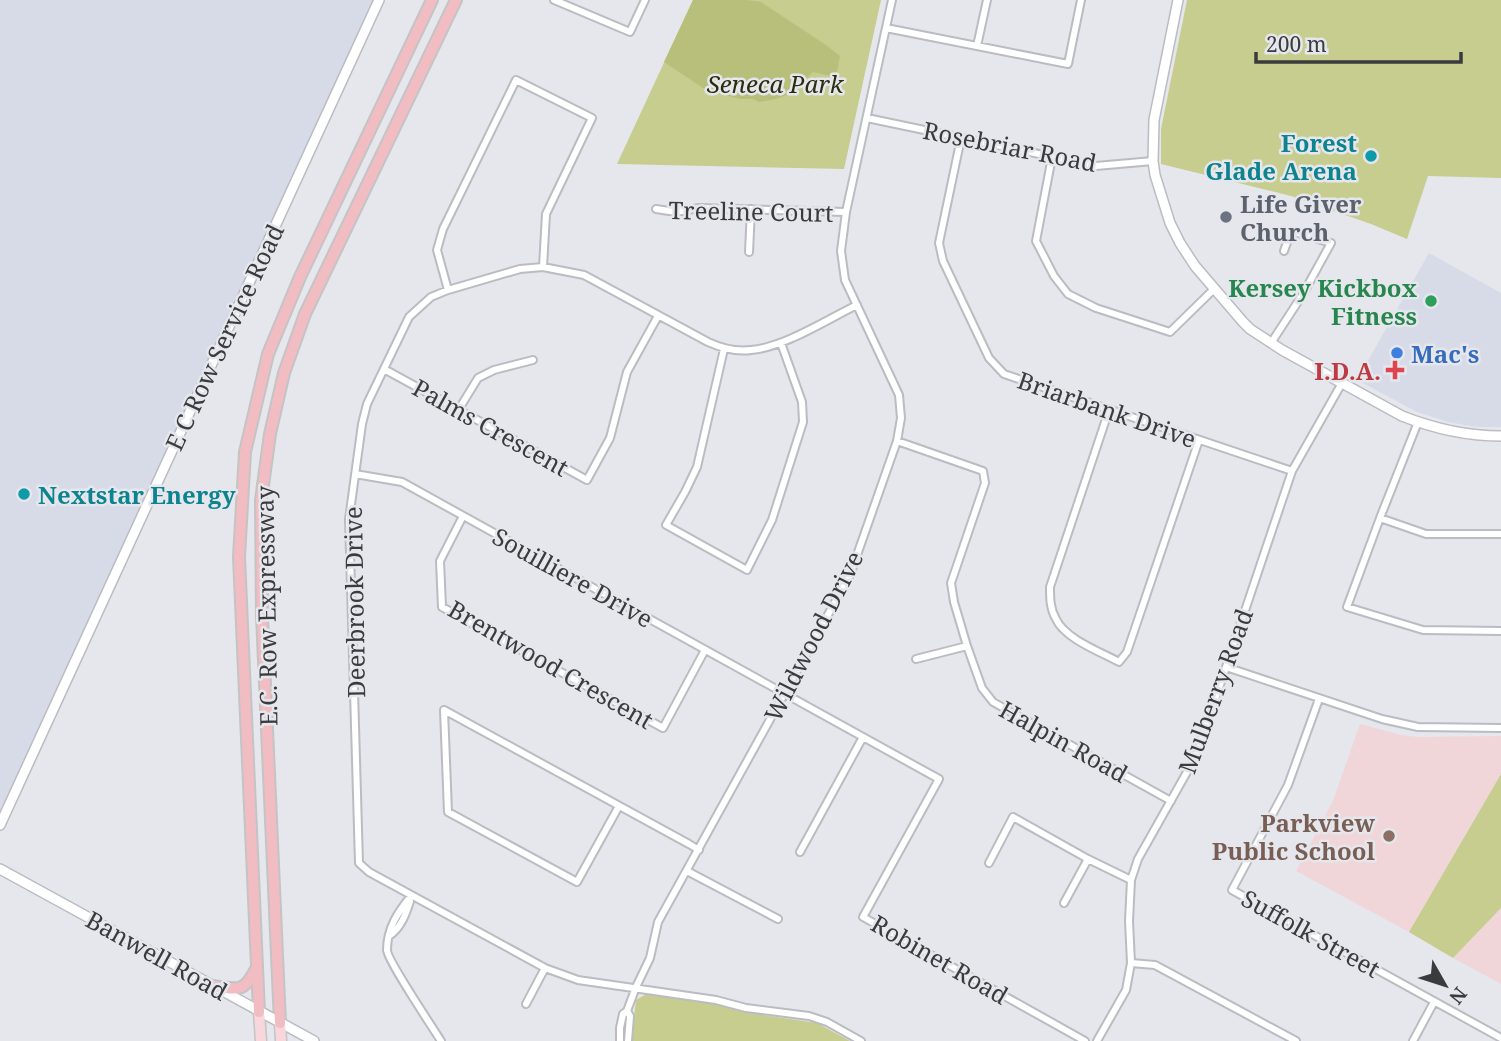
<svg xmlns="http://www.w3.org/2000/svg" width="1501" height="1041" viewBox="0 0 1501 1041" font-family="'Noto Serif',serif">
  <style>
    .built { fill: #d7dbe8 }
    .education { fill: #f0d6d9 }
    .green { fill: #c6cd8e }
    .forest { fill: #b8bf7a }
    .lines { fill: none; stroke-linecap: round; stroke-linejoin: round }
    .street-casing { stroke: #babcc2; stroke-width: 10 }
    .secondary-casing { stroke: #babcc2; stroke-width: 12 }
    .primary-casing { stroke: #c4c4c5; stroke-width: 13 }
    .highway-casing { stroke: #c4c4c5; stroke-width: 14 }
    .street { stroke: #fff; stroke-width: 6 }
    .secondary { stroke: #fff; stroke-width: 9 }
    .primary { stroke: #f7d7db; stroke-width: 10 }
    .highway { stroke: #f1bdc3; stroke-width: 10 }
    .culture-dot { fill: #0f9aa8; stroke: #e5e7ed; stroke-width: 2.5 }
    .worship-dot { fill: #6b7280; stroke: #e5e7ed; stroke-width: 2.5 }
    .leisure-dot { fill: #2e9e5b; stroke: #e5e7ed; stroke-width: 2.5 }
    .shop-dot { fill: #3f7fe0; stroke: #e5e7ed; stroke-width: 2.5 }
    .health-dot { fill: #e0444e; stroke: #e5e7ed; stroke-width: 2.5 }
    .education-dot { fill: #8d6e63; stroke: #e5e7ed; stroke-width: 2.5 }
    .labels { text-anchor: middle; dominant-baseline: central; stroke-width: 5; stroke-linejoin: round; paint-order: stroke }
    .park-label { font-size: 24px; font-style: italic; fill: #2b2d0f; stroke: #e5e7ed }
    .culture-label { font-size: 24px; font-weight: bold; fill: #0d838f; stroke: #e5e7ed; text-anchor: end }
    .street-label { font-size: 24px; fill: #3a3b3d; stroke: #e5e7ed }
    .worship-label { font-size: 24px; font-weight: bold; fill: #5b616d; stroke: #e5e7ed; text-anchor: start }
    .leisure-label { font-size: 24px; font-weight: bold; fill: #27864d; stroke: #e5e7ed; text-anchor: end }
    .shop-label { font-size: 24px; font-weight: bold; fill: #366cbe; stroke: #e5e7ed; text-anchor: start }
    .health-label { font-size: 24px; font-weight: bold; fill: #be3a42; stroke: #e5e7ed; text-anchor: end }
    .education-label { font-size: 24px; font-weight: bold; fill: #785e54; stroke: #e5e7ed; text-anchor: end }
  </style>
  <rect width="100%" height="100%" fill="#e5e7ed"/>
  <path class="built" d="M0,0H376L0,816Z
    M1429,253L1501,293V427H1477L1448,422L1417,412L1357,380Z"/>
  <path class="education" d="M1360,724L1401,735L1419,737L1501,736V774L1409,932L1296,871L1333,801Z
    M1501,908V984L1453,958Z"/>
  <path class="green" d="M693,0H881L844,169L617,164Z
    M1187,0H1501V178L1428,176L1407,239L1371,224L1291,196L1161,164V129Z
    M1501,774V908L1453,958L1409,932Z
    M648,993L707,1002L763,1015L817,1023L850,1041H631L636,1000Z"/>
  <path class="forest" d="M693,0H747L761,2L826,45L840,56L836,77L813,72C793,93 788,98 759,102L753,99H740L706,90L664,62Z"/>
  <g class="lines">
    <defs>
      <path id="street" d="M554,0L630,32L645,0
        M886,28L1068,64L1081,0
        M977,46L987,0
        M867,118L1096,166L1153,161
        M961,138L939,243L943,261L989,358L1004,374L1292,471
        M1052,157L1036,241L1054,276L1068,294L1096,308L1170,332L1214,289
        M656,209L676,212L699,208L846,212
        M749,252L751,209
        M448,290L437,250L443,229L516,80L592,118L546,214L543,267
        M857,305C826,320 785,347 751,350C735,352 721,348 708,342L584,275L543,267L520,269L448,290L431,297L409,317L367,404L362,424L349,519L359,863L369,872L545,968L578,980L716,1000L746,1008L809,1016L827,1022L861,1041
        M1271,343L1303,294L1331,243L1291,231L1284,251
        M724,349L697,467L685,492L666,525L747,570L772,520L803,422L802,402L781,343
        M384,369L587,480L610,438L627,372L658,316
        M459,409L478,378L494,370L533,360
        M1109,410L1050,587C1050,598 1050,609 1056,619C1065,639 1101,652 1119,662L1127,652L1199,440
        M1418,422L1380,518L1347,607L1423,630L1501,631
        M897,441L983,471L985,483L951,583L954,602L967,646L982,688L993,702L1171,801
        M355,474L402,482L939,779L863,917L1085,1041
        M463,516L440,561L442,607L663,728L705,650
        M1380,518L1426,534H1501
        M916,659L967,646
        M1226,667L1382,719L1418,727L1501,728
        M1319,699L1288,785L1232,890L1501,1038
        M619,806L577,882L448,812L444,710L689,844L699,850
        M800,852L863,737
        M989,863L1013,817L1088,859L1131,880
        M687,871L778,919
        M411,896C398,912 387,928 387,950C387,960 433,1028 441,1041
        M1064,903L1088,859
        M389,936C401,928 406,914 410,901
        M1131,963L1155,965L1296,1041
        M526,1004L545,968
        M627,1011L630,1016L628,1041
        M620,1041V1028L623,1014L627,1011L636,987L650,958L658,922L850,575L897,441L901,418L899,395L845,280L841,251L846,212L892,0
        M1097,1041L1126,990L1131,963L1129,921L1131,880L1138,859L1196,756L1292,471L1342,383
        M1413,1041L1434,1002"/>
      <path id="secondary" d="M1178,0L1154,120L1153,161L1155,175L1170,223L1180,243L1195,266L1243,322L1250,329L1282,350L1402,416C1435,429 1466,436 1501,436
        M0,825L379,0
        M0,869L314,1041"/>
      <path id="primary" d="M259,1012L261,1041
        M280,1023L281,1041"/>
      <path id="highway" d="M212,986C238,989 243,994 256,969
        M259,1012L239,557L245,452L268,354L300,277L432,0
        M280,1023L262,616L261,500L270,434L284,373L305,314L456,0"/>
    </defs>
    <use href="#street" class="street-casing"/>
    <use href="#secondary" class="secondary-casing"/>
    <use href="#primary" class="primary-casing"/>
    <use href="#highway" class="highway-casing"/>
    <use href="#street" class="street"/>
    <use href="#secondary" class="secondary"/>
    <use href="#primary" class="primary"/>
    <use href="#highway" class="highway"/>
  </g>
  <g class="culture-dot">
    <circle cx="1371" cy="156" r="7"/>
    <circle cx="24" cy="494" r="7"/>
  </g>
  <circle class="worship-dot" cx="1226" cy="217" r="7"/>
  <circle class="leisure-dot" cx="1431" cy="301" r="7"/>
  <circle class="shop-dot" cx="1397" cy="353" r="7"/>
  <path class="health-dot" d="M1391.5 359.5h7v7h7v7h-7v7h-7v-7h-7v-7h7z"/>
  <circle class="education-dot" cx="1389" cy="836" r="7"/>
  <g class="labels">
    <g class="park-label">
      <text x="775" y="83">Seneca Park</text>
    </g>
    <g class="culture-label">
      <text x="1357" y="142">Forest<tspan x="1357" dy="28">Glade Arena</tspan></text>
      <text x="38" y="494" text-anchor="start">Nextstar Energy</text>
    </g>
    <g class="street-label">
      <text transform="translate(1010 146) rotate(11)">Rosebriar Road</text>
      <text transform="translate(751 211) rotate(1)">Treeline Court</text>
      <text transform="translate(224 337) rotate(-65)">E C Row Service Road</text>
      <text transform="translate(1107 409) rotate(19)">Briarbank Drive</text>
      <text transform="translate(491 427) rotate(29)">Palms Crescent</text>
      <text transform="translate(573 577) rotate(29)">Souilliere Drive</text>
      <text transform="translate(354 602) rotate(-91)">Deerbrook Drive</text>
      <text transform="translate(266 606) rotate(-91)">E.C. Row Expressway</text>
      <text transform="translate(813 636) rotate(-63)">Wildwood Drive</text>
      <text transform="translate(551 664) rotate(30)">Brentwood Crescent</text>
      <text transform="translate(1215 691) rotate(-70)">Mulberry Road</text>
      <text transform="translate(1064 741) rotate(29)">Halpin Road</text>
      <text transform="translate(1311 933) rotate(29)">Suffolk Street</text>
      <text transform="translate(157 955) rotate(29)">Banwell Road</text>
      <text transform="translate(940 959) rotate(30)">Robinet Road</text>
    </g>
    <g class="worship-label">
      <text x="1240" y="203">Life Giver<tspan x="1240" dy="28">Church</tspan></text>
    </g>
    <g class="leisure-label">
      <text x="1417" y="287">Kersey Kickbox<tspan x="1417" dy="28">Fitness</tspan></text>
    </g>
    <g class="shop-label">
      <text x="1411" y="353">Mac's</text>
    </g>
    <g class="health-label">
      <text x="1381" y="370">I.D.A.</text>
    </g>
    <g class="education-label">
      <text x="1375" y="822">Parkview<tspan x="1375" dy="28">Public School</tspan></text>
    </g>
  </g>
  <g transform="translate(1445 985) rotate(129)" stroke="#e5e7ed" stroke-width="5" paint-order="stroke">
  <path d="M0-5L12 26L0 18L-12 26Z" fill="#3a3b3d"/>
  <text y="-10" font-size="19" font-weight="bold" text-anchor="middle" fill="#3a3b3d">N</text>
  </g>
  <path d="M1256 52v10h205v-10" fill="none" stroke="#3a3b3d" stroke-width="3.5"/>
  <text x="1266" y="52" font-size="21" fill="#3a3b3d" stroke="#e5e7ed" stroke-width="5" paint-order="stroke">200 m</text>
</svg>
